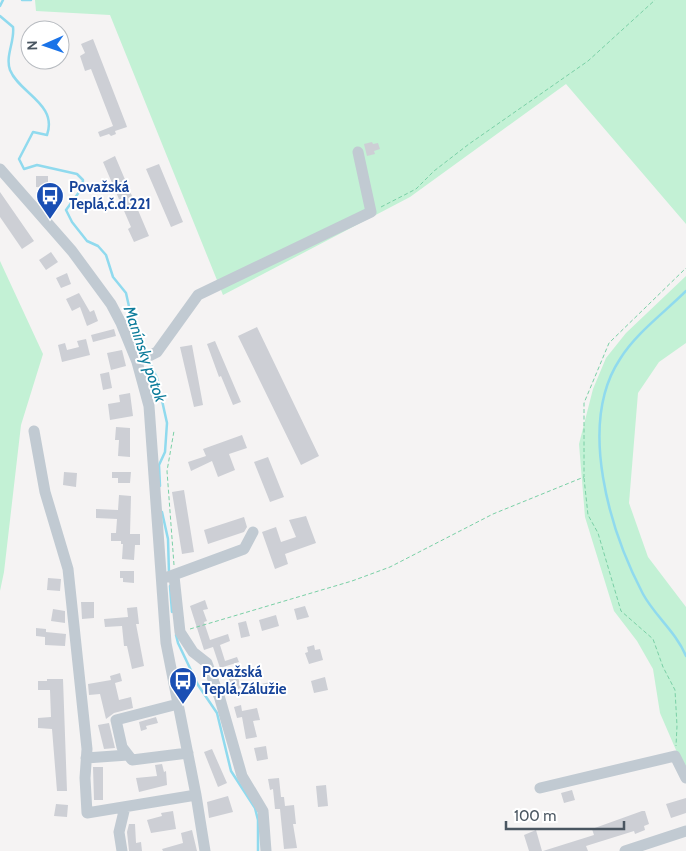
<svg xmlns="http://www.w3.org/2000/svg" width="686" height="851" viewBox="0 0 686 851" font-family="Cabin,sans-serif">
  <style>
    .green { fill: #c3f1d5 }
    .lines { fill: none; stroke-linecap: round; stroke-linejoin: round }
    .stream { stroke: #90daee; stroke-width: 2.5 }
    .building { fill: #cdcfd5 }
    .path { stroke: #7ad0a6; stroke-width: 1; stroke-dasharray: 4 2.5; stroke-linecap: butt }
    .minor { stroke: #c1cad2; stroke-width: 11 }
    .labels { text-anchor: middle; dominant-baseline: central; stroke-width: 4; stroke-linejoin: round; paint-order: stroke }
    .transit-label { font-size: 15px; font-weight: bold; fill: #164399; stroke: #fff; text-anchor: start }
    .water-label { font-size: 16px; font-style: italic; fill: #0c7c9b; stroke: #fff }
  </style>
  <rect width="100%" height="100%" fill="#f5f3f3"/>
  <path class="green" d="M35,0H686V224L566,84L410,197L223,295L110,15L36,11Z
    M0,261L43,354L21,425L4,572L0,591Z
    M686,276V343L659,362L638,393L629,503L648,557L686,607V780L679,757L660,713L653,669L637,641L614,611L585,517L579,444L593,389L606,358L626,333Z"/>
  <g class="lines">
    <path class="stream" d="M22,0H31
      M0,6L3,0
      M0,16L13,27C15,41 5,56 10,70C19,93 58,104 47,135L33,132L19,159L24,169L37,165L77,174L83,180L82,188L66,210L72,222L87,241L98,246L106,255L113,277L126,293L134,329L146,354
      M686,291C665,312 636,333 620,359C577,424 610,531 643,594C655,616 676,632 686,656
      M148,359L157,378L167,423L165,452L159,465L160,486
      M162,512L168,539L169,573
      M170,586L172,612
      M176,635L178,643L198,685L217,713L231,771L255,808L258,820V851"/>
  </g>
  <path class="building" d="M93,39L126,124L127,127L115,131L116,134L111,136L109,134L100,137L98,132L113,126L91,69L85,71L80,56L85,53L81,44Z
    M372,142L373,144L378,143L380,149L374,151L375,154L367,156L364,144Z
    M115,156L149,236L134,242L128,229L131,227L103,162Z
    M159,164L183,222L171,227L146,169Z
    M36,176H48V188L36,187Z
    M0,192L34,241L22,249L0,217Z
    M51,252L58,262L46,270L39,260Z
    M67,273L71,284L61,288L56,278Z
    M79,293L90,312L94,310L98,321L87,326L80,307L72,311L66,299Z
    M257,327L319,456L301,465L238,336Z
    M114,329L116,336L93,342L91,335Z
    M86,339L90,355L62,362L58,345L65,343L67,350L79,347L77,341Z
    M215,341L241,402L233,405L221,376L219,377L207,344Z
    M192,345L203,405L194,407L180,347Z
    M122,350L126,366L111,370L107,353Z
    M109,372L112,388L103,390L100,374Z
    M130,393L133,416L110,420L108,404L120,402L119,395Z
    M116,427L130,428V457L118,456L119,440H115Z
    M242,435L247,448L229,454L235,470L218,477L212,461L191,471L188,462L206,456L203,449Z
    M268,457L284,497L270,502L254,462Z
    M64,472L77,473L76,487L63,485Z
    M112,472H131L130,483H118V478H112Z
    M184,490L194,552L182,554L172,492Z
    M119,495L131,496L130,534H140V545H135L134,560L122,559L123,544H121V541H111V533H116L117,519L96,518V509L118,510Z
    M306,516L316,543L285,554L288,564L275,569L262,532L276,527L281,542L296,537L289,520Z
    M244,517L247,527L244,532L208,544L204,530Z
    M120,571H134V583L123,582V578H120Z
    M48,578L61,579L60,591L47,590Z
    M205,600L208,609L203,610L207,621L204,622L210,640L228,634L230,641L220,645L225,661L237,657L239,662L220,668L213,647L204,650L190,606Z
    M81,602H94V618L82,619Z
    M305,606L309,617L297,620L294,609Z
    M137,607L139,624H136L144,666L132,669L127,646H124L122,626L105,627L104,619L128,617L127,608Z
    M53,609L65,611V623L51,621Z
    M276,615L279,626L262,631L259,620Z
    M246,621L250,636L241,638L238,623Z
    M36,628L46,629V632L66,634L65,646L45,645V637L36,636Z
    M314,645L315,650L320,649L323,660L309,664L305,653L308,652L307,647Z
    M120,673L122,681L115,683L119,700L131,697L133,708L114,713L106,719L100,694L89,695L88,684L111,680L110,676Z
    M238,677L241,688L231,691L229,679Z
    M325,677L328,690L314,693L311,681Z
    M47,679H63L67,791H57L52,729L38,728V718L51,717L50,690H38V681H47Z
    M270,682L272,688L249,693L248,687Z
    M241,705L242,711L257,708L260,720L253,721L257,737L246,739L242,717L237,718L234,707Z
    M156,717L158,723L146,726L147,729L141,731L139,722Z
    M109,723L115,748L104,749L98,725Z
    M266,746L268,759L257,761L254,748Z
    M212,749L227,783L218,787L204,752Z
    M162,764L164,772L166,771L167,785L139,792L136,778L157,776L155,765Z
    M93,767H103V800H94Z
    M279,778L281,797H284L285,806L294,805L296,824H293L297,848L284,849L280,809H275L273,789L270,790L268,779Z
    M326,785L328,806L318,807L316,786Z
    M572,790L575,800L564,803L561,793Z
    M228,796L233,812L209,818L207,802Z
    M686,798V813L671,818L666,804Z
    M56,804L68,805L67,817L54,816Z
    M173,811L176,829L151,833L147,820L162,816L161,813Z
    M642,811H645L649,824L644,826L645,830L635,834L634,831L586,846L588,851H543L594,835L592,829Z
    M129,824H135L136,843L141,842L142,851H129L127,832Z
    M192,830L197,851H163L162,849L183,843L181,833Z
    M536,830L542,851H529L524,835Z"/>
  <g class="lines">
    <path class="path" d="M381,207L416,189L434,171L469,144L588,61L655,0
      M584,478L588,515L598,533L621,611L653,639L663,667L675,690L677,726L676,746
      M174,565L167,471L174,431
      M190,629L352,581L390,567L493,514L584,477V403L609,343L686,268"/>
    <path class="minor" d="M0,169L72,251L111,304L121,323L137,362L149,406L166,643L196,795L205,851
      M137,362L157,352L198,295L371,212L358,152
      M34,431L45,492L68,569L87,749L85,778L87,813L196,795
      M174,576L180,632L193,652L207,663L220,699L242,776L263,811L266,851
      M168,577L244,549L253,532
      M178,704L116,720L122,747L132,760L188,753
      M86,758L128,755
      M540,788L675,756L686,778
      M122,851L119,832L125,807
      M625,851L686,831"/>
  </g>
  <defs>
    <symbol id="bus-pin" viewBox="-11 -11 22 30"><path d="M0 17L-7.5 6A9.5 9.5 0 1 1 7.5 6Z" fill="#1a4fb4" stroke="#fff"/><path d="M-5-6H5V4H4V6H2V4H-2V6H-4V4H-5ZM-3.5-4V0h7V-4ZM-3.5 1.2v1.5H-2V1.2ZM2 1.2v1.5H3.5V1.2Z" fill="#fff"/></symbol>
  </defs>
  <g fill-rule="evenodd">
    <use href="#bus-pin" x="34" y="180" width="32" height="43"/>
    <use href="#bus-pin" x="167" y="665" width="32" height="43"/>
  </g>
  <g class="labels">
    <g class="transit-label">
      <text x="69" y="187">Považská<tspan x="69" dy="17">Teplá,č.d.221</tspan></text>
      <text x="202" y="672">Považská<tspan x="202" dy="17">Teplá,Zálužie</tspan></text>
    </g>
    <g class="water-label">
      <text transform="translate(145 354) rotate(71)">Manínsky potok</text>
    </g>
  </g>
  <g transform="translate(45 45) rotate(268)"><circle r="24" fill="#ffffff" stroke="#b7bbc0"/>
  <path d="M0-4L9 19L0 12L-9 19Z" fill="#1a73e8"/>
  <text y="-8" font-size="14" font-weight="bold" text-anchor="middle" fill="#4a5661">N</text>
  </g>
  <path d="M506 821v8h118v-8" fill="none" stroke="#4a5661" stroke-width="2.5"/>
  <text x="514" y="821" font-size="15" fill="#4a5661" stroke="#ffffff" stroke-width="4" paint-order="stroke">100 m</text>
</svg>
